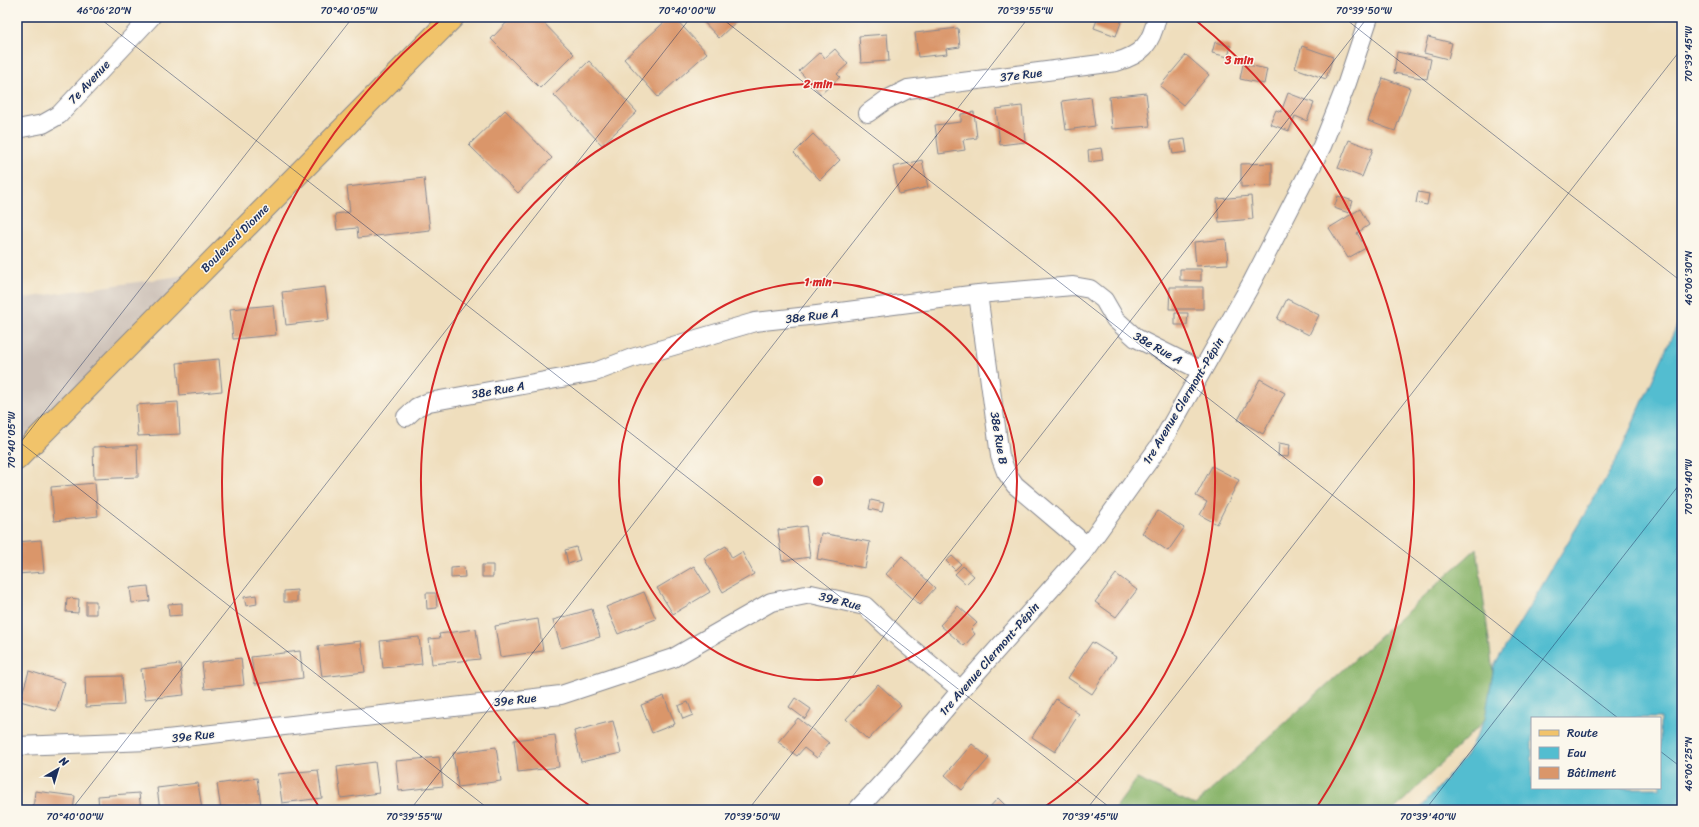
<svg xmlns="http://www.w3.org/2000/svg" width="1699" height="827" viewBox="0 0 1699 827" font-family="Sriracha,sans-serif">
  <style>
    .industrial { fill: #cec2b9 }
    .forest { fill: #8bb66d; stroke: #537266 }
    .water { fill: #53bdd0; stroke: #377697; fill-rule: evenodd }
    .building { fill: #da966a }
    .lines { fill: none; stroke-linecap: round; stroke-linejoin: round }
    .minor-casing { stroke: #85868e; stroke-width: 20 }
    .major-casing { stroke: #85868e; stroke-width: 24 }
    .minor { stroke: #fff; stroke-width: 18 }
    .major { stroke: #f1c36a; stroke-width: 22 }
    .ticks { fill: none; stroke: #1b2f5e; stroke-width: 1; stroke-opacity: 0.45 }
    .ring { fill: none; stroke: #d62828; stroke-width: 2 }
    .labels { text-anchor: middle; dominant-baseline: central; stroke-width: 3; stroke-linejoin: round; paint-order: stroke }
    .street-label { font-size: 12px; fill: #1b2f5e; stroke: #fbf7ec }
    .centre { fill: #d62828; stroke: #fbf7ec; stroke-width: 2 }
    .ring-label { font-size: 12px; text-anchor: middle; font-weight: bold; fill: #d62828; stroke: #fbf7ec; stroke-width: 3; stroke-linejoin: round; paint-order: stroke }
    .neatline { fill: none; stroke: #1b2f5e; stroke-width: 1.5 }
    .ticks-label { font-size: 10px; text-anchor: middle; fill: #1b2f5e }
  </style>
  <rect width="100%" height="100%" fill="#fbf7ec"/>
  <filter id="ink" filterUnits="userSpaceOnUse"><feTurbulence type="fractalNoise" baseFrequency=".025" numOctaves="2"/><feDisplacementMap in="SourceGraphic" scale="8" xChannelSelector="R" yChannelSelector="G"/><feConvolveMatrix kernelMatrix="1 2 1 2 8 2 1 2 1" color-interpolation-filters="sRGB"/></filter>
  <filter id="wash" filterUnits="userSpaceOnUse"><feTurbulence type="fractalNoise" baseFrequency=".012" numOctaves="4" result="noise"/><feDisplacementMap in="SourceGraphic" scale="16" xChannelSelector="R" yChannelSelector="G"/><feGaussianBlur stdDeviation="0.9" result="paint"/><feColorMatrix in="noise" values="0 0 0 0 0 0 0 0 0 0 0 0 0 0 0 0 0 1.4 0 .05"/><feComposite in="paint" operator="in"/></filter>
  <g filter="url(#wash)">
    <rect width="100%" height="100%" fill="#efdebd"/>
    <path class="industrial" d="M201,273L17,459V299Z"/>
    <path class="forest" d="M1477,548L1493,672L1486,719L1394,810H1114L1137,779L1195,805Z"/>
    <path class="water" d="M1682,314V810H1419L1465,757L1485,719L1494,666L1615,463ZM1532,718H1660V788H1532Z"/>
    <g id="blocks">
      <path class="building" d="M512,17H538L574,54L540,88L491,39Z
        M670,17H674L707,53L658,97L624,59Z
        M699,17H741L719,38Z
        M1098,17H1123L1116,36L1094,28Z
        M958,28L960,47L946,49L947,54L918,57L915,33Z
        M887,34L889,61L861,63L859,36Z
        M1428,37L1452,43L1448,59L1424,53Z
        M1215,42L1231,46L1228,57L1212,53Z
        M1302,46L1333,57L1326,79L1295,68Z
        M835,49L848,64L837,74L840,77L821,94L799,71L820,52L825,58Z
        M1397,52L1431,59L1427,79L1394,73Z
        M1186,55L1209,75L1183,105L1160,86Z
        M589,61L637,112L602,145L554,95Z
        M1243,64L1267,69L1264,84L1240,79Z
        M1383,78L1410,88L1395,131L1368,121Z
        M1146,93L1150,126L1112,129L1109,97Z
        M1288,93L1314,103L1307,121L1295,116L1289,131L1270,124L1276,110L1281,112Z
        M1091,97L1095,126L1066,130L1062,101Z
        M1022,106L1025,142L1000,145L996,109Z
        M505,110L552,158L518,193L469,145Z
        M974,112L977,138L963,140L965,150L939,154L935,125L961,122V114Z
        M813,134L840,160L820,180L794,153Z
        M1185,139L1187,152L1173,154L1170,141Z
        M1349,140L1373,149L1362,177L1338,168Z
        M1101,148L1103,160L1089,162L1088,150Z
        M922,160L928,187L899,194L893,167Z
        M1272,163V186L1241,187V164Z
        M424,178L430,230L358,238L357,228L337,230L335,214L350,212L347,187Z
        M1418,192L1429,194L1427,205L1416,203Z
        M1251,196L1253,219L1219,222L1217,199Z
        M1338,196L1353,201L1349,213L1334,208Z
        M1360,209L1369,225L1357,233L1366,248L1348,258L1329,228Z
        M1226,239L1228,264L1196,266L1194,242Z
        M1180,269H1201V281L1180,280Z
        M325,287L329,320L286,325L282,292Z
        M1170,287H1203V309H1169Z
        M1287,299L1319,315L1309,335L1277,319Z
        M273,305L276,335L233,339L230,309Z
        M1175,313H1188L1187,325H1175Z
        M219,359L222,391L180,395L177,363Z
        M1260,379L1285,393L1263,434L1238,420Z
        M178,402L180,434L138,436L136,405Z
        M1279,443L1290,445L1288,457L1278,456Z
        M137,445L138,477L94,479L93,447Z
        M1212,466L1239,480L1217,524L1200,515L1207,502L1196,496Z
        M95,483L98,516L54,521L51,487Z
        M871,500L884,503L882,512L869,509Z
        M1158,511L1184,528L1168,551L1142,533Z
        M806,526L810,557L782,561L778,530Z
        M821,533L870,542L865,568L817,559Z
        M41,540L44,572L17,574V542Z
        M726,546L732,558L742,552L754,574L723,592L704,558Z
        M576,547L580,560L568,564L565,550Z
        M902,556L935,588L920,605L886,574Z
        M952,556L961,564L955,570L946,561Z
        M482,565H493V577H482Z
        M694,566L710,592L673,614L657,588Z
        M963,566L974,576L966,584L955,574Z
        M464,567L465,577L451,578V568Z
        M1116,574L1137,590L1116,617L1095,602Z
        M148,586L150,601L132,603L130,588Z
        M297,590V602H284V591Z
        M644,592L656,619L618,634L606,607Z
        M426,593H436L437,608L427,609Z
        M256,595L257,604L246,606L244,597Z
        M67,598L79,599L78,613L66,612Z
        M86,601H96V614H86Z
        M182,603V615L169,616L168,604Z
        M958,606L977,623L971,629L975,634L964,646L940,625Z
        M592,609L600,637L561,648L553,620Z
        M538,619L543,651L500,657L495,626Z
        M476,629L480,659L432,664L429,639L440,638L439,634Z
        M419,637L422,664L383,668L380,641Z
        M361,641L365,672L322,677L318,646Z
        M1092,642L1116,657L1092,694L1068,678Z
        M300,651L303,678L255,684L251,657Z
        M241,658L244,685L205,689L202,663Z
        M180,664L184,695L145,699L141,669Z
        M29,671L65,682L56,711L20,701Z
        M122,676L124,705L86,707L85,677Z
        M878,684L901,705L868,740L846,719Z
        M664,696L675,724L652,733L641,705Z
        M795,698L811,709L805,719L789,707Z
        M1056,699L1079,714L1055,752L1032,737Z
        M688,702L693,715L683,719L678,706Z
        M798,718L829,743L817,758L804,748L797,756L778,742Z
        M613,721L621,753L581,762L574,731Z
        M555,735L559,767L518,772L514,740Z
        M972,744L989,758L962,790L945,775Z
        M496,747L501,781L458,787L453,753Z
        M439,757L443,786L399,791L396,761Z
        M375,762L379,793L341,798L337,767Z
        M318,770L322,798L282,803L278,774Z
        M257,778L261,805L221,810L217,784Z
        M198,783L202,810H160L157,788Z
        M35,791L75,796L73,810H33Z
        M139,793L141,810H99L98,796Z
        M998,798L1010,810H987Z"/>
    </g>
  </g>
  <g filter="url(#ink)">
    <use href="#blocks" fill-opacity="0" stroke="#85868e" stroke-width="1"/>
    <g class="lines">
      <defs>
        <path id="minor" d="M868,113L886,100L908,89L1116,62C1142,55 1151,44 1157,17
          M17,129L43,124L59,115L151,17
          M978,294L1000,456L1006,472L1015,485L1087,546
          M406,417L417,407L429,402L595,372L632,358L755,322L817,315L978,294L1073,286L1090,289L1104,300L1115,319L1136,338L1202,371
          M17,746L149,741L561,695L673,658L771,602L811,594L865,606L901,640L961,690
          M857,810L892,772L961,690L1082,554L1160,445L1250,286L1322,146L1347,83L1369,17"/>
        <path id="major" d="M17,459L453,17"/>
      </defs>
      <use href="#minor" class="minor-casing"/>
      <use href="#major" class="major-casing"/>
      <use href="#minor" class="minor"/>
      <use href="#major" class="major"/>
    </g>
  </g>
  <path class="ticks" d="M98,17L1113,810M720,17L1618,718M1343,17L1682,282M17,440L490,810M17,447L353,17M1660,751L1682,768M71,810L691,17M410,810L1029,17M748,810L1368,17M1086,810L1682,48M1425,810L1682,481"/>
  <g class="ring">
    <circle cx="818" cy="481" r="199"/>
    <path d="M593 808A397 397 0 1 1 1043 808"/>
    <path d="M321 810A596 596 0 0 1 443 18M1193 18A596 596 0 0 1 1315 810"/>
  </g>
  <g class="labels">
    <g class="street-label">
      <text transform="translate(1021 75) rotate(-7)">37e Rue</text>
      <text transform="translate(89 82) rotate(-47)">7e Avenue</text>
      <text transform="translate(235 238) rotate(-45)">Boulevard Dionne</text>
      <text transform="translate(812 316) rotate(-7)">38e Rue A</text>
      <text transform="translate(1158 348) rotate(29)">38e Rue A</text>
      <text transform="translate(498 390) rotate(-10)">38e Rue A</text>
      <text transform="translate(1183 401) rotate(-59)">1re Avenue Clermont-Pépin</text>
      <text transform="translate(999 438) rotate(80)">38e Rue B</text>
      <text transform="translate(840 601) rotate(14)">39e Rue</text>
      <text transform="translate(989 659) rotate(-49)">1re Avenue Clermont-Pépin</text>
      <text transform="translate(515 700) rotate(-6)">39e Rue</text>
      <text transform="translate(193 736) rotate(-6)">39e Rue</text>
    </g>
  </g>
  <circle cx="818" cy="481" r="6" class="centre"/>
  <g class="ring-label">
    <text x="1239" y="64">3 min</text>
    <text x="818" y="88">2 min</text>
    <text x="818" y="286">1 min</text>
  </g>
  <rect width="1699" height="827" fill="none" stroke="#fbf7ec" stroke-width="44"/>
  <rect x="1531" y="717" width="130" height="72" fill="#fbf7ec" stroke="#a1a7b3"/>
  <rect x="1539" y="730" width="20" height="6" fill="#f1c36a" stroke="#a1a7b3"/>
  <text x="1567" y="737" font-size="12" fill="#1b2f5e">Route</text>
  <rect x="1539" y="747" width="20" height="12" fill="#53bdd0" stroke="#a1a7b3"/>
  <text x="1567" y="757" font-size="12" fill="#1b2f5e">Eau</text>
  <rect x="1539" y="767" width="20" height="12" fill="#da966a" stroke="#a1a7b3"/>
  <text x="1567" y="777" font-size="12" fill="#1b2f5e">Bâtiment</text>
  <g transform="translate(58 769) rotate(38)" stroke="#fbf7ec" stroke-width="3" paint-order="stroke">
  <path d="M0-3L7 15L0 10L-7 15Z" fill="#1b2f5e"/>
  <text y="-6" font-size="11" font-weight="bold" text-anchor="middle" fill="#1b2f5e">N</text>
  </g>
  <rect x="22" y="22" width="1655" height="783" class="neatline"/>
  <g class="ticks-label">
    <text x="104" y="14">46°06'20"N</text>
    <text x="349" y="14">70°40'05"W</text>
    <text x="687" y="14">70°40'00"W</text>
    <text x="1025" y="14">70°39'55"W</text>
    <text x="1364" y="14">70°39'50"W</text>
    <text transform="translate(1688 54) rotate(-90)" y="4">70°39'45"W</text>
    <text transform="translate(1688 278) rotate(-90)" y="4">46°06'30"N</text>
    <text transform="translate(11 440) rotate(-90)" y="4">70°40'05"W</text>
    <text transform="translate(1688 487) rotate(-90)" y="4">70°39'40"W</text>
    <text transform="translate(1688 764) rotate(-90)" y="4">46°06'25"N</text>
    <text x="75" y="820">70°40'00"W</text>
    <text x="414" y="820">70°39'55"W</text>
    <text x="752" y="820">70°39'50"W</text>
    <text x="1090" y="820">70°39'45"W</text>
    <text x="1428" y="820">70°39'40"W</text>
  </g>
</svg>
